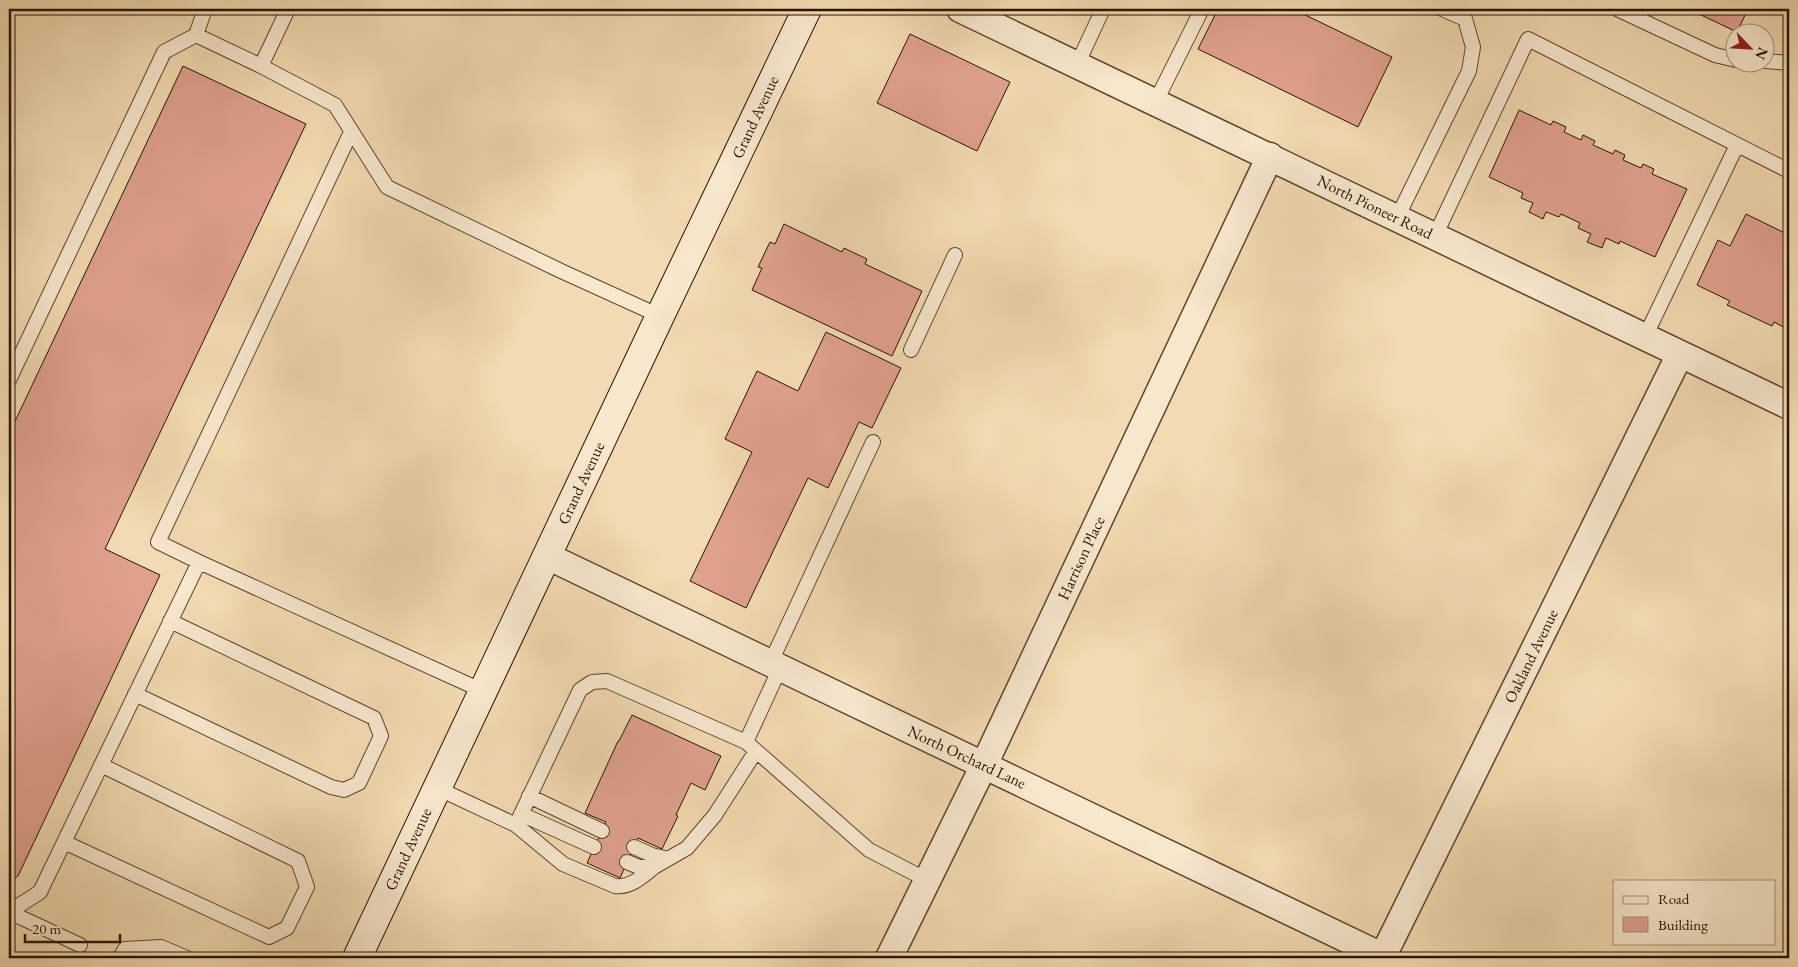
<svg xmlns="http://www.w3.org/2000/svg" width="1798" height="967" viewBox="0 0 1798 967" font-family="'EB Garamond',serif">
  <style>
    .building { fill: #dfa18e; stroke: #2b1400 }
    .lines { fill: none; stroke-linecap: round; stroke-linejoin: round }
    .lane-casing { stroke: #5d462c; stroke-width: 16 }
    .street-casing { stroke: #5d462c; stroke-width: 29 }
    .secondary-casing { stroke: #2b1400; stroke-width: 30 }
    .lane { stroke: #f7e7cd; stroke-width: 14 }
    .street { stroke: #f7e7cd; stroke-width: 26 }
    .secondary { stroke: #f7e7cd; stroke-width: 28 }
    .labels { text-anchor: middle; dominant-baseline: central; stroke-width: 4; stroke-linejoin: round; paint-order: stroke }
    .street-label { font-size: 16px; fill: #2b1400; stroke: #f7e7cd }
  </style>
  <rect width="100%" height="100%" fill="#f2dab2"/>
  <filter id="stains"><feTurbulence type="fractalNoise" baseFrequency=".004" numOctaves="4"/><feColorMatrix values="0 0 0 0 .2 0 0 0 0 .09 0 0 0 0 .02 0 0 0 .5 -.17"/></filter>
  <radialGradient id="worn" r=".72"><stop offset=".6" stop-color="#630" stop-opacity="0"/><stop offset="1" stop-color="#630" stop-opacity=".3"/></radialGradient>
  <path class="building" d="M1218,9H1293L1392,57L1358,127L1198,49Z
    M1693,9H1748L1737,32L1701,15L1702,13Z
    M910,34L1010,82L977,151L877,103Z
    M183,66L306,124L105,549L160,575L18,876L9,882V434Z
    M1519,110L1551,125L1553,121L1566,127L1564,132L1581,140L1583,135L1595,141L1593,145L1613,154L1615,150L1625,155L1623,160L1641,168L1643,164L1654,169L1652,174L1687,189L1655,257L1620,241L1619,244L1606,238L1602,248L1587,242L1591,234L1578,228L1580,223L1561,214L1559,217L1546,212L1543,219L1529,212L1533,203L1521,198L1523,193L1489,177Z
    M1746,214L1789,235V330L1774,322L1772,326L1727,305L1730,301L1697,285L1718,240L1730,246Z
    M784,224L842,252L844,248L867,259L865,264L922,291L892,356L752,290L762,268L758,267L770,242L775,244Z
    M826,332L901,368L872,428L859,422L828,488L808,478L746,608L690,581L752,452L725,439L757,371L798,391Z
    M632,715L721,756L705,790L691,783L676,815L678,816L662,849L638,838L620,878L587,863L606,822L585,813L618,741H619Z"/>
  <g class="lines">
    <defs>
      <path id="lane" d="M288,9L261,66L335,105L387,187L561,271L660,316
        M1617,9L1715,55L1736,60
        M196,35L205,9
        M1766,61L1789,63
        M1077,65L1103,9
        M1155,103L1202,9
        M351,132L158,542L199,562L483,691
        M1397,218L1469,71L1473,47L1465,19L1442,9
        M1435,236L1528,39L1789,171
        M1645,337L1737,145
        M911,350L955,255
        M9,380L164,52L196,35L261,66
        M770,664L873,442
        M135,694L331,787L344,790L359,783L381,736L374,718L170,621
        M746,742L780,668
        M437,788L516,825L563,864L615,886C630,888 642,877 654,867
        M529,796L602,831
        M521,814L594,847
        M516,825L580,690L592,682L607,681L746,742L869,850L927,880
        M64,842L269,937L287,928L307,887L298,861L101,765
        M634,847L652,855L668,859
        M627,862L639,867H654L687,848L715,815L756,751
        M9,912L40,892L199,562
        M9,912L80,945
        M120,958L125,949L161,947L187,958"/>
      <path id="street" d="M960,9L1789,406
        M547,556L1386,958
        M889,958L984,765L1270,156
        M1382,958L1680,354"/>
      <path id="secondary" d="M357,958L660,316L807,9"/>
    </defs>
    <use href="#lane" class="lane-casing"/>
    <use href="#street" class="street-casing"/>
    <use href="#secondary" class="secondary-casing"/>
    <use href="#lane" class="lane"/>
    <use href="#street" class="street"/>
    <use href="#secondary" class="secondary"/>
  </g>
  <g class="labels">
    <g class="street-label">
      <text transform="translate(755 117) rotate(-65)">Grand Avenue</text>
      <text transform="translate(1375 207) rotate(26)">North Pioneer Road</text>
      <text transform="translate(581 483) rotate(-65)">Grand Avenue</text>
      <text transform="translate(1081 558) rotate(-65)">Harrison Place</text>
      <text transform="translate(1531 656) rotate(-64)">Oakland Avenue</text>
      <text transform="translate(967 757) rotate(25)">North Orchard Lane</text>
      <text transform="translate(408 849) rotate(-65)">Grand Avenue</text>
    </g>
  </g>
  <rect width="1798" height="967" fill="none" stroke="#f2dab2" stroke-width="30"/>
  <rect x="10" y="10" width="1778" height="947" fill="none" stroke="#2b1400" stroke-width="2.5"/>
  <rect x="15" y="15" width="1768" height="937" fill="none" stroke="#2b1400"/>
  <rect x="1613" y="880" width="162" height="65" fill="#f7e7cd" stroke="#a5937b"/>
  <rect x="1623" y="896" width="25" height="8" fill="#f7e7cd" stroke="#a5937b"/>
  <text x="1658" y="904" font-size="15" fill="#2b1400">Road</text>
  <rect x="1623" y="917" width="25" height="15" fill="#dfa18e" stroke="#a5937b"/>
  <text x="1658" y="930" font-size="15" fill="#2b1400">Building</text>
  <g transform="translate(1750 48) rotate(115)"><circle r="24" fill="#f7e7cd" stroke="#a5937b"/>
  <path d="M0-4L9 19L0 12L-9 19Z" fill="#8f2418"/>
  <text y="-8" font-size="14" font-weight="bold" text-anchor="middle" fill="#2b1400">N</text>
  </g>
  <path d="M25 934v8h95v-8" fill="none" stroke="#2b1400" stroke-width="2.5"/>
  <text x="32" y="934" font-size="15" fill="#2b1400" stroke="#f7e7cd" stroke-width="4" paint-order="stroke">20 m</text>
  <rect width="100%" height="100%" filter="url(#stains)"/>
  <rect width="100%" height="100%" fill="url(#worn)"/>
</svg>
